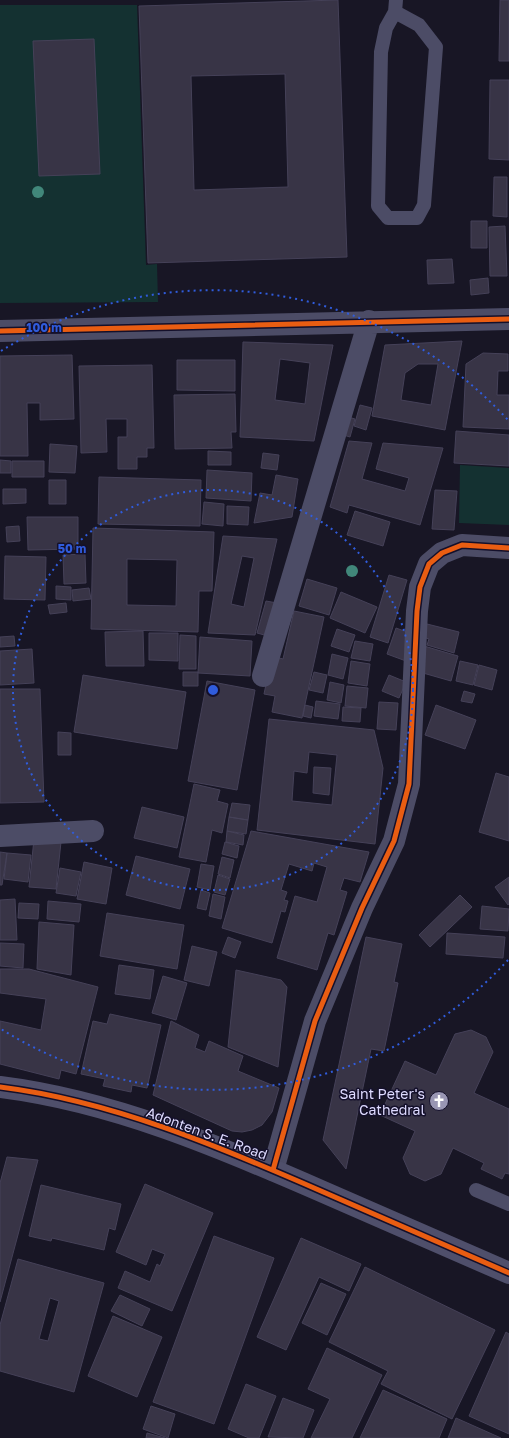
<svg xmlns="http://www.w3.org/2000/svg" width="509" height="1438" viewBox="0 0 509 1438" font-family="'Golos Text',sans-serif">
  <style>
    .green { fill: #143131 }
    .building { fill: #383446; stroke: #454158; fill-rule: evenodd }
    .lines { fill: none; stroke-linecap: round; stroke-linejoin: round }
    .lane { stroke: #4c4c66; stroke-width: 14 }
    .street { stroke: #4c4c66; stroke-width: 22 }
    .secondary { stroke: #4f4f6b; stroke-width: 22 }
    .cycleway-casing { stroke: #14102b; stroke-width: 8 }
    .cycleway { stroke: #e95d12; stroke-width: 5 }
    .tree { fill: #41877a }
    .ring { fill: none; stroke: #305cdc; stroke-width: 2; stroke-dasharray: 2 4 }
    .labels { text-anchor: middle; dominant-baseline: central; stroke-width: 3; stroke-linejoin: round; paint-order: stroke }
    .poi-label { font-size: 14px; fill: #dedbff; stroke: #14102b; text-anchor: end }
    .street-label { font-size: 14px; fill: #dedbff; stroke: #14102b }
    .centre { fill: #305cdc; stroke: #14102b; stroke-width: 2 }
    .ring-label { font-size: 12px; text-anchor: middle; font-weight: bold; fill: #305cdc; stroke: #14102b; stroke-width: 3; stroke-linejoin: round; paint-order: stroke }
  </style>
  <rect width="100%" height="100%" fill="#181625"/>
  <path class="green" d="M0,5H137L146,265L157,264L158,302L0,303Z
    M460,465L509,468V525L459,523Z"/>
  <path class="building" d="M338,0L347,257L148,263L139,6ZM285,74L288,187L194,190L191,76Z
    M500,0H509V61H499Z
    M94,39L100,174L39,176L33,41Z
    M490,80H509V160L489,159Z
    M494,177H507V217L493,216Z
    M471,221H487V248H471Z
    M505,226L507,276H490L489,227Z
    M452,259L454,283L428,284L427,260Z
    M488,278L489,293L471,295L470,280Z
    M462,341L445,430L372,416L385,345ZM418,364H438L431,405L401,400L405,373Z
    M243,342L333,345L314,441L240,437ZM280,359L310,363L305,404L275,400Z
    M483,353L508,354V371H498L497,395H509V429L463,427L466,364Z
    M72,355L74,419L40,420V403H27L28,456H0V356Z
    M177,360H235V391L177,390Z
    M152,365L154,448H147V457H137V469H118V437H127V419H106L107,452L81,453L79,366Z
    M235,394L236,432H231L232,448L175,449L174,395Z
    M360,405L372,408L366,430L354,426Z
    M345,416L355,419L350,437L340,434Z
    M456,431L509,435V466L454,463Z
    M349,441L372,443L362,479L405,491L409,478L376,469L383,443L443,448L420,525L349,505L347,513L330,507Z
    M50,444L77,446L75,473L49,472Z
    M208,451L231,452V465H208Z
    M263,453L279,455L277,470L261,468Z
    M0,460L11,461V473H0Z
    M12,461H44V477H12Z
    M207,470L252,473L251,501L206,498Z
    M276,475L298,479L292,517L254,523L260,493L272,495Z
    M99,477L201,480L200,526L98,524Z
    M49,480H66V504H49Z
    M3,489H26V503L3,504Z
    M435,490L457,491L454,530L432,529Z
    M204,502L224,504L223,526L202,524Z
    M227,506L249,507L248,525L227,524Z
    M355,511L390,522L383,546L347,535Z
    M27,517H78V549L28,550Z
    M19,526L20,541L7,542L6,527Z
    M93,528L214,532L212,591H199L198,632L91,629ZM127,559L177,560L176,606L127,605Z
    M223,536L277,539L255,635L208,633ZM242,556L254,558L244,607L231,604Z
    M85,554L86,583L64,584L63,555Z
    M5,556L46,557L45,600L4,599Z
    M389,575L407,580L388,643L370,637Z
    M307,579L337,588L329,615L299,606Z
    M56,586L71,587V600L56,599Z
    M89,588L91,599L73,601L72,590Z
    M341,592L377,607L365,633L330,618Z
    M266,601L277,603L268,636L257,633Z
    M66,603L67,612L50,614L48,605Z
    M294,611L324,617L302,718L272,712L275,696L264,694L272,656L283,659Z
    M423,623L459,632L454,653L427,645L429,639L419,636Z
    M396,628L415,635L406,661L387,654Z
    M337,629L355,635L349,652L331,646Z
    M143,631L144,666H106L105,632Z
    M149,633H178V661L149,660Z
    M180,635L196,636V669H179Z
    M14,636L15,646L0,647V637Z
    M200,637L252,641L250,676L198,673Z
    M355,641L373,644L370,661L351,658Z
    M424,646L458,656L451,681L416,671Z
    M32,649L34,683L0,685V651Z
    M332,654L348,658L343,679L328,675Z
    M351,661L370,664L367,686L348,683Z
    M460,661L478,665L473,685L456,681Z
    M479,665L497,670L492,690L474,685Z
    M183,672H198V686H183Z
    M314,672L327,675L323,693L309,690Z
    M83,675L186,692L177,749L74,732Z
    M389,675L406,682L399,698L382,691Z
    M207,681L255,690L237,790L188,781Z
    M330,682L344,685L341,703L327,700Z
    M347,686L368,688L366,708L345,706Z
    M0,689H40L44,802L0,803Z
    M464,691L475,694L472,703L461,701Z
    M316,701L340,704L338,719L314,716Z
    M379,702L398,703L396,730L377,729Z
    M305,705L313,707L311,718L303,716Z
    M436,705L476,720L465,749L425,735Z
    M343,707L361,708L360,722L342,721Z
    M269,719L374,730L383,768L375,844L257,830ZM309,752L337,755L332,805L292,801L294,771L307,773Z
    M58,732L71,733V755H58Z
    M314,767L331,768L329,795L313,793Z
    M496,773L509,777V841L479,832Z
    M194,784L220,790L217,801L228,804L222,833L212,830L206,862L179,857Z
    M232,803L250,805L248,820L229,817Z
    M142,807L184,817L177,848L134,838Z
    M229,817L248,820L246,834L227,831Z
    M227,831L244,835L243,845L226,842Z
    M251,831L369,852L360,882L344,878L340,890L347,892L334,935L328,933L317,970L277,958L295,896L317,902L327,867L314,863L312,871L289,864L281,890L287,892L284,900L288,901L285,912L281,911L272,943L222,928Z
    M34,839L61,842L56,889L29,887Z
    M225,842L239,846L237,858L222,854Z
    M0,852L7,853L2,885H0Z
    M7,853L31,855L28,882L4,879Z
    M136,856L190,869L180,909L126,895Z
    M222,857L234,860L230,878L218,874Z
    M84,862L112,868L106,904L77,899Z
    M201,864L214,866L210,890L197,887Z
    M60,868L81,872L76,896L56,893Z
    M218,875L230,879L225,895L214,892Z
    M509,877V904L508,905L495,887Z
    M201,890L210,893L206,910L197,908Z
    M213,894L225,897L221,919L209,916Z
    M460,895L472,907L430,947L419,935Z
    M15,899L17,940H0V900Z
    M48,901L81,904L79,922L47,919Z
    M19,903L39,904L38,919L18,918Z
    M482,906L509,909L508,931L480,929Z
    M107,913L184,925L177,969L100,956Z
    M39,922L74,925L71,975L37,969Z
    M447,933L505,937L503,958L446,954Z
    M228,937L241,942L235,958L222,953Z
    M366,937L402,944L394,982L398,983L384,1051L371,1049L346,1169L323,1140Z
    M0,943L24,944L23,968L0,966Z
    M192,946L217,952L209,986L184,980Z
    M119,965L154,970L150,999L115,994Z
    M0,969H29L98,987L76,1074L61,1070L59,1079L0,1064V1021L41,1030L46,999L0,993Z
    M236,970L281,980L287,987L278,1067L228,1047Z
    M163,976L187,983L176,1020L152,1013Z
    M110,1014L161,1025L147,1088L132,1085L131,1092L103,1086L105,1079L81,1074L93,1021L107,1024Z
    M171,1021L199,1035L195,1048L205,1052L209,1041L243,1056L238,1071L279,1088L272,1112L262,1125L252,1130L242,1132L232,1131L153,1095Z
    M471,1030L486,1037L493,1052L474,1093L509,1109V1174L505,1173L502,1179L481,1169L484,1163L453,1148L441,1174L425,1181L410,1174L403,1158L415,1131L380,1115L405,1061L436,1075L455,1034Z
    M7,1157L38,1160L0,1302V1183Z
    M145,1184L213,1213L172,1311L118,1288L125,1271L150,1282L157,1264L160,1266L165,1254L152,1249L146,1265L116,1252Z
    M41,1185L121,1204L115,1230L109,1228L104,1250L52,1238L51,1241L29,1236Z
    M214,1236L274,1258L214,1424L153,1402Z
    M301,1238L361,1264L349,1291L319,1277L286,1350L257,1337Z
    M18,1259L104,1283L74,1392L0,1371V1325ZM50,1298L59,1301L48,1341L39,1339Z
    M365,1267L495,1330L452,1419L381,1384L388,1371L329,1342Z
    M321,1283L346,1294L327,1335L302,1323Z
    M120,1295L150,1309L142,1326L111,1311Z
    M113,1316L162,1337L137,1397L88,1376Z
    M506,1332L509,1334V1434L469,1416Z
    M327,1348L382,1375L352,1438H311L330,1399L308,1389Z
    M246,1384L276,1396L259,1438H249L228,1429Z
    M383,1390L447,1419L439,1438H360Z
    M283,1398L314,1410L303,1438L268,1437Z
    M151,1406L175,1414L168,1438L143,1429Z
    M456,1418L501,1438H448Z
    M147,1433L165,1438H146Z"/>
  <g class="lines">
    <path class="lane" d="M395,12L419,25L436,47L424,205L417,218H388L378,206L381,52L386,28L395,12L396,0
      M476,1190L509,1204"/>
    <path class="street" d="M0,331L509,319
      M263,676L369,321
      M0,836L93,831
      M273,1170L315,1021L362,908L394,841L409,784L417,611L420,587L429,564L442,553L462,545L509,548"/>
    <path class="secondary" d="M0,1087C112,1101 218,1146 321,1191C383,1218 446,1245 509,1273"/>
    <defs>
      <path id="cycleway" d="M0,331L509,319
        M0,1087C112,1101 218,1146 321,1191C383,1218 446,1245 509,1273
        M273,1170L315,1021L362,908L394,841L409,784L417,611L420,587L429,564L442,553L462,545L509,548"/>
    </defs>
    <use href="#cycleway" class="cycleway-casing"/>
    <use href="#cycleway" class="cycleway"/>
  </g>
  <g class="tree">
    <circle cx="38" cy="192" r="6"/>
    <circle cx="352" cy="571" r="6"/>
  </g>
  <g class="ring">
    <circle cx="213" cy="690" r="200"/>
    <path d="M508 960A400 400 0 0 1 1 1029M1 351A400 400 0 0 1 508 420"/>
  </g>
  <defs>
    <symbol id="church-disc" viewBox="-11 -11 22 22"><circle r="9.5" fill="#9996b3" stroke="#14102b"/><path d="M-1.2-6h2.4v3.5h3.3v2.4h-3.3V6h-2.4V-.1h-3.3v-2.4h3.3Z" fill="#fff"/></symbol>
  </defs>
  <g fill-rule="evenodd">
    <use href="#church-disc" x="428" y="1090" width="22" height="22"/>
  </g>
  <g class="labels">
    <g class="poi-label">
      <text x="425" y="1093">Saint Peter's<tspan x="425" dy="16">Cathedral</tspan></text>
    </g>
    <g class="street-label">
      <text transform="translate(207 1133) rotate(20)">Adonten S. E. Road</text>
    </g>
  </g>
  <circle cx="213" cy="690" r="6" class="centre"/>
  <g class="ring-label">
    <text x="44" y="332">100 m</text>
    <text x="72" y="553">50 m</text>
  </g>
</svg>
